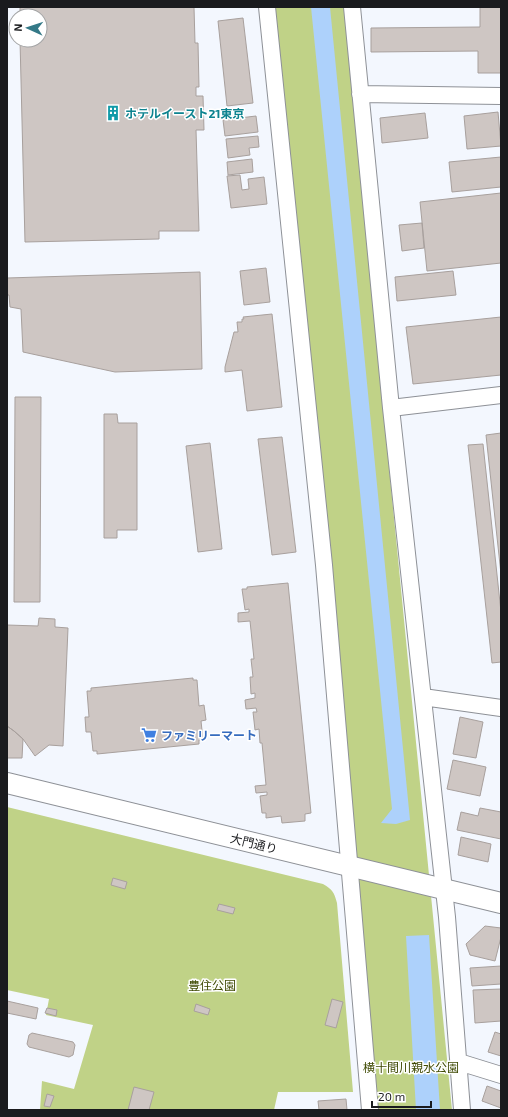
<svg xmlns="http://www.w3.org/2000/svg" width="508" height="1117" viewBox="0 0 508 1117" font-family="'Exo 2','Noto Sans JP',sans-serif">
  <style>
    .green { fill: #c0d287 }
    .water { fill: #add1fb }
    .building { fill: #cec6c3; stroke: #a8a09d }
    .lines { fill: none; stroke-linecap: round; stroke-linejoin: round }
    .minor-casing { stroke: #8e9197; stroke-width: 18 }
    .tertiary-casing { stroke: #8e9197; stroke-width: 22 }
    .minor { stroke: #fff; stroke-width: 16 }
    .tertiary { stroke: #fff; stroke-width: 20 }
    .labels { text-anchor: middle; dominant-baseline: central; stroke-width: 3; stroke-linejoin: round; paint-order: stroke }
    .culture-label { font-size: 12px; font-weight: bold; fill: #0d838f; stroke: #fff; text-anchor: start }
    .shop-label { font-size: 12px; font-weight: bold; fill: #366cbe; stroke: #fff; text-anchor: start }
    .street-label { font-size: 12px; fill: #1a1b1e; stroke: #fff }
    .park-label { font-size: 12px; fill: #3f4a03; stroke: #fff }
  </style>
  <rect width="100%" height="100%" fill="#f3f7fe"/>
  <path class="green" d="M274,7H344L452,1110H378Z
    M7,807L323,884C333,890 334,892 337,903L353,1092H278L274,1110H40L42,1081L74,1089L93,1025L46,1015L49,999L7,990Z"/>
  <path class="water" d="M311,7H330L410,820L396,824L381,823L392,809Z
    M429,935L440,1110H416L406,936Z"/>
  <path class="building" d="M20,7H194L195,43H198L199,87H196V96H203L204,130H196L199,231H159V239L25,242L20,40H40V16H20Z
    M480,7H501V73H478V51L371,52V28L480,27Z
    M243,18L253,103L227,106L218,21Z
    M498,112L501,146L467,149L464,116Z
    M425,113L428,138L382,143L380,118Z
    M256,116L258,132L225,136L223,120Z
    M258,136L259,147L249,148L250,155L228,158L226,139Z
    M501,157V187L452,192L449,162Z
    M252,159L253,172L228,175L227,162Z
    M240,175L242,190L249,189L248,179L264,177L267,204L231,208L227,176Z
    M501,193V263L427,271L420,202Z
    M422,223L424,248L402,251L399,225Z
    M266,268L270,302L244,305L240,271Z
    M453,271L456,295L397,301L395,277Z
    M200,272L202,369L115,372L23,352L21,309L10,307L9,295H7V278Z
    M272,314L282,407L247,411L242,370L225,372V367L234,332H238L237,322H242V319H244L243,317Z
    M501,317V375L413,384L406,327Z
    M15,397H41L40,602H14Z
    M104,414H117L118,423H137V530H117V538H104Z
    M501,433V574L486,435Z
    M282,437L296,552L272,555L258,439Z
    M210,443L222,549L198,552L186,446Z
    M483,444L501,612V662L492,663L468,445Z
    M288,583L311,813L305,814V821L282,823L281,816L266,818V813H262L260,796L267,795V792L256,793L255,786L266,785L262,743H260L259,729L255,730L253,712H257L256,708L246,709L245,700L255,698V693L251,694L250,677H253L251,659H254L250,621L238,622V613L249,612V609L245,610L242,589H247V587Z
    M39,618L55,619V627L68,628L63,746L49,745L35,756L23,739L14,731L7,726V625L38,626Z
    M193,678V680H197L199,706L204,705L206,720L201,721L203,740H199V744L97,754V751H93L91,732H86L85,717H89L87,691H91V688Z
    M460,717L483,722L476,758L453,754Z
    M7,726L14,731L23,739L22,758H7Z
    M453,760L486,767L480,796L447,789Z
    M480,808L501,812V839L457,830L461,812L478,816Z
    M461,837L491,844L488,862L458,855Z
    M113,878L127,882L125,889L111,885Z
    M219,904L235,908L233,914L217,910Z
    M485,926L501,928V937L495,961L470,955L466,944Z
    M501,966V984L472,986L470,968Z
    M501,989V1021L475,1023L473,990Z
    M332,999L343,1002L336,1028L325,1025Z
    M7,1001L38,1008L36,1019L7,1013Z
    M196,1004L210,1009L208,1015L194,1011Z
    M47,1008L57,1010L56,1016L45,1013Z
    M495,1032L501,1034V1056L488,1052Z
    M32,1033L73,1042L75,1045L73,1055L69,1057L29,1047L27,1044L29,1035Z
    M487,1086L501,1091V1108L482,1101Z
    M134,1087L154,1092L149,1110H128Z
    M47,1094L54,1096L50,1107L44,1106Z
    M346,1099L347,1110H319L318,1101Z"/>
  <g class="lines">
    <defs>
      <path id="minor" d="M267,7L324,565L370,1110
        M352,7L391,408L447,917L462,1110
        M360,94L501,96
        M391,408L501,395
        M423,697L501,708
        M459,1062L501,1075"/>
      <path id="tertiary" d="M7,783L501,903"/>
    </defs>
    <use href="#minor" class="minor-casing"/>
    <use href="#tertiary" class="tertiary-casing"/>
    <use href="#minor" class="minor"/>
    <use href="#tertiary" class="tertiary"/>
  </g>
  <defs>
    <symbol id="building-bare" viewBox="-9 -9 18 18"><path d="M-4-6H4V6H1V3H-1V6H-4ZM-2.5-4.3h1.7v1.8h-1.7ZM.8-4.3h1.7v1.8H.8ZM-2.5-1h1.7V.8h-1.7ZM.8-1h1.7V.8H.8Z" fill="#0f9aa8" stroke="#fff" stroke-width="2.5" paint-order="stroke"/></symbol>
    <symbol id="supermarket-bare" viewBox="-9 -9 18 18"><path d="M-6-5.5h2.5l.6 2H6L4.5 2H-2.5L-4.4-4H-6ZM-1.5 3.2a1.3 1.3 0 1 0 .1 0ZM3 3.2a1.3 1.3 0 1 0 .1 0Z" fill="#3f7fe0" stroke="#fff" stroke-width="2.5" paint-order="stroke"/></symbol>
  </defs>
  <g fill-rule="evenodd">
    <use href="#building-bare" x="102" y="102" width="22" height="22"/>
    <use href="#supermarket-bare" x="138" y="724" width="22" height="22"/>
  </g>
  <g class="labels">
    <g class="culture-label">
      <text x="125" y="113">ホテルイースト21東京</text>
    </g>
    <g class="shop-label">
      <text x="161" y="735">ファミリーマート</text>
    </g>
    <g class="street-label">
      <text transform="translate(254 843) rotate(14)">大門通り</text>
    </g>
    <g class="park-label">
      <text x="212" y="985">豊住公園</text>
      <text x="411" y="1067">横十間川親水公園</text>
    </g>
  </g>
  <rect width="508" height="1117" fill="none" stroke="#1a1b1e" stroke-width="16"/>
  <g transform="translate(28 28) rotate(273)"><circle r="19" fill="#ffffff" stroke="#a3a4a5"/>
  <path d="M0-3L7 15L0 10L-7 15Z" fill="#347987"/>
  <text y="-6" font-size="11" font-weight="bold" text-anchor="middle" fill="#1a1b1e">N</text>
  </g>
  <path d="M372 1101v6h59v-6" fill="none" stroke="#1a1b1e" stroke-width="2"/>
  <text x="378" y="1101" font-size="12" fill="#1a1b1e" stroke="#ffffff" stroke-width="3" paint-order="stroke">20 m</text>
</svg>
